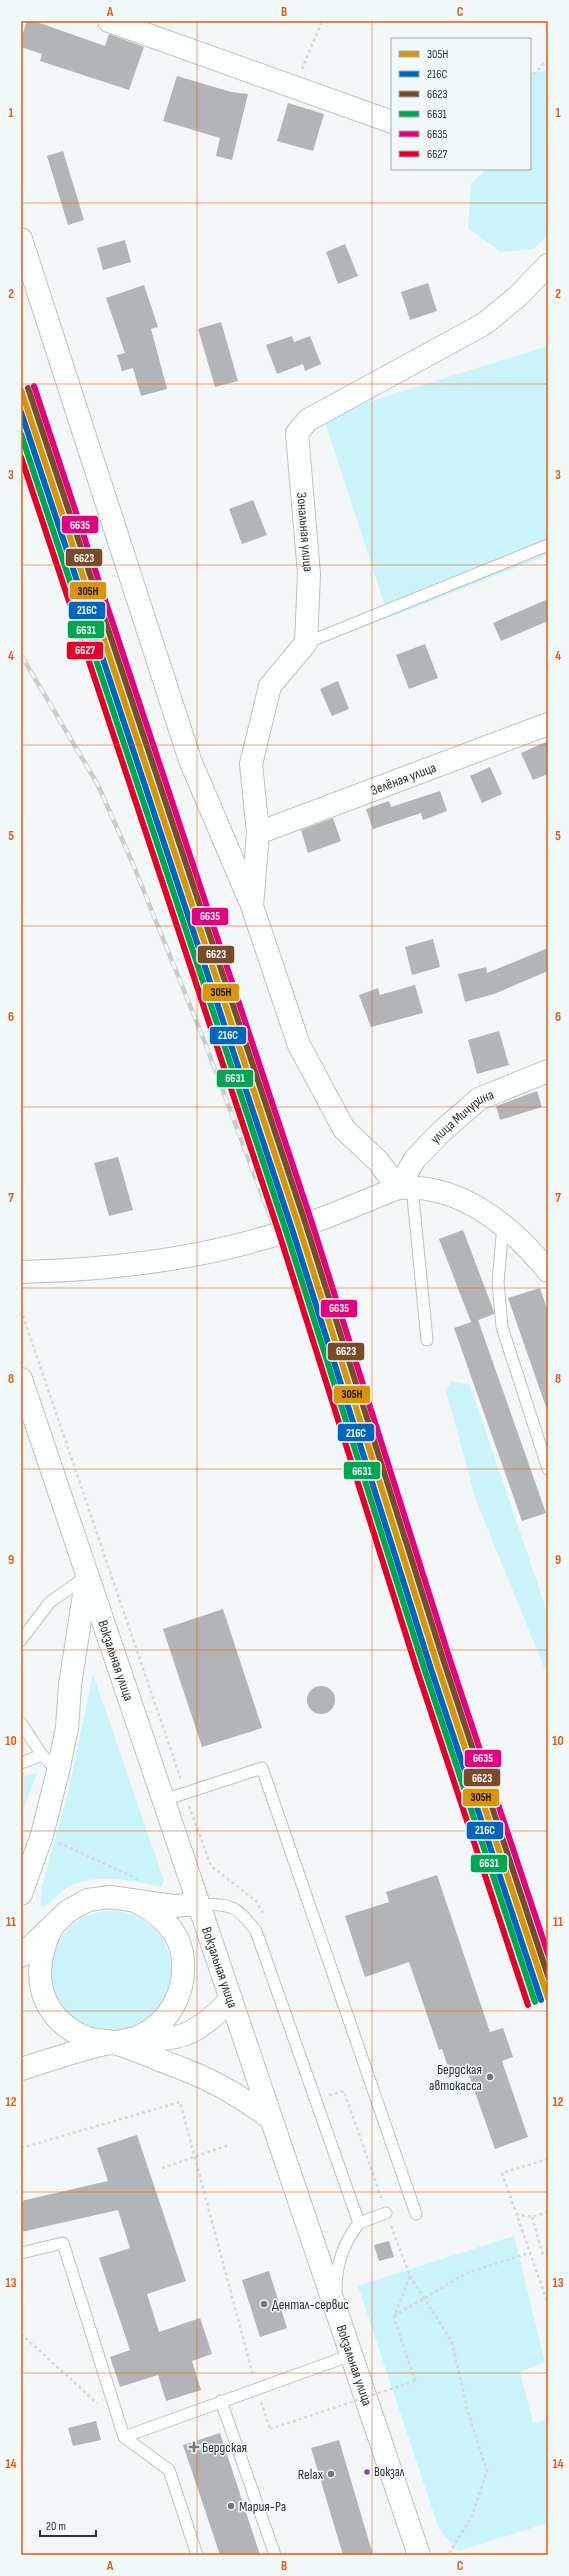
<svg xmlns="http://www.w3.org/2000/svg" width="569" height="2576" viewBox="0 0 569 2576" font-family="'Sofia Sans Condensed',sans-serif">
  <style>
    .green { fill: #cbf3fa }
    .building { fill: #b2b4b5 }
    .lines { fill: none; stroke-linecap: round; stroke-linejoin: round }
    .lane-casing { stroke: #bec1c1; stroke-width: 13 }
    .street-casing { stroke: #bec1c1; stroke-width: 24 }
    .secondary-casing { stroke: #bec1c1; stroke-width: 24 }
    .highway-casing { stroke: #bec1c1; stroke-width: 24 }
    .path { stroke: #d6d7d7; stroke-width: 2.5; stroke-dasharray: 3 3; stroke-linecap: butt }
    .lane { stroke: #fdfefe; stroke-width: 11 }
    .street { stroke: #fdfefe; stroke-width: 22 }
    .secondary { stroke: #fdfefe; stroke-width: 22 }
    .highway { stroke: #fdfefe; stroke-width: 22 }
    .rail-casing { stroke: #cacbcb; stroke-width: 4.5 }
    .rail { stroke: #f1f8f9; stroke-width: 3; stroke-dasharray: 9; stroke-linecap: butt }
    .path-bridge { stroke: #d6d7d7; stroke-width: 2.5; stroke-dasharray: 3 3; stroke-linecap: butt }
    .rail-1-casing { stroke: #f1f8f9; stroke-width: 9 }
    .rail-2-casing { stroke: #f1f8f9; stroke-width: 9 }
    .rail-3-casing { stroke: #f1f8f9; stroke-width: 9 }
    .rail-4-casing { stroke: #f1f8f9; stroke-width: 9 }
    .rail-5-casing { stroke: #f1f8f9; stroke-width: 9 }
    .rail-6-casing { stroke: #f1f8f9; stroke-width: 9 }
    .rail-1 { stroke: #d99508; stroke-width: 6 }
    .rail-2 { stroke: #0065bd; stroke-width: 6 }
    .rail-3 { stroke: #7a4b2a; stroke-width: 6 }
    .rail-4 { stroke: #00a651; stroke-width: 6 }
    .rail-5 { stroke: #e5007d; stroke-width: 6 }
    .rail-6 { stroke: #e4002b; stroke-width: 6 }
    .grid { fill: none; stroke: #e8590c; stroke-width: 1; stroke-opacity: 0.55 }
    .poi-dot { fill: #747777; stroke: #f1f8f9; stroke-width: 1.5 }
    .bus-dot { fill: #8e44ad; stroke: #f1f8f9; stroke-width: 1.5 }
    .labels { text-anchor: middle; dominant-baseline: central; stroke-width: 3; stroke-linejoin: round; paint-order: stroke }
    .bus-label { font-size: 13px; fill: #2f3232; stroke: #f1f8f9; text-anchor: start }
    .street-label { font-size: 14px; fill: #2f3232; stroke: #f1f8f9 }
    .poi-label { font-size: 14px; fill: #2f3232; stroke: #f1f8f9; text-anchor: start }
    .line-badge { stroke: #f1f8f9; stroke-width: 1.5 }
    .badge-label { font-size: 11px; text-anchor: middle; font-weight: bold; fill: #fff }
    .pale-badge-label { font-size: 11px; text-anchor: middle; font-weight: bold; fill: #111 }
    .neatline { fill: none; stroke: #e8590c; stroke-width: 1.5 }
    .grid-label { font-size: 13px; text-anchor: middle; font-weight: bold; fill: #e8590c }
  </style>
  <rect width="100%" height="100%" fill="#f3f7f7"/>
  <path class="green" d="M548,71V234L534,249L501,252L468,228L471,184L487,169H530V72Z
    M548,346V555L389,618L323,416Z
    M452,1381L470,1385L548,1614V1677L476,1500L446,1391Z
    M93,1674L164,1881L161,1887C134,1881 95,1872 69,1887C60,1892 53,1901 45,1906H40L42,1886L70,1785Z
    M37,1773L21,1816V1777Z
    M51 1971a60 60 0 1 1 120 0a60 60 0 1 1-120 0Z
    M514,2236L545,2362L520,2372L533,2423L548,2420V2523L458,2551L439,2529L358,2286Z"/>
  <path class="building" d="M27,21H34L105,46L109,34L144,47L129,90L40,61L42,54L21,47V38Z
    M177,76L231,92L248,94L232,160L216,156L220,138L163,121Z
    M288,103L324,114L313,151L277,141Z
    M63,151L84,220L68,225L47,156Z
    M125,240L131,262L103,270L97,248Z
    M345,244L358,276L338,284L326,252Z
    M428,283L437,311L410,320L401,292Z
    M144,285L158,327L151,329L167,389L141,396L133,368L122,371L117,355L125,353L106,298Z
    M221,322L238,381L215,387L198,329Z
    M292,336L294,342L310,336L321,364L305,371L303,364L277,374L266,345Z
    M253,500L267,535L242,544L229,509Z
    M548,599V621L501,641L493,623Z
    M425,644L438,678L409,689L396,655Z
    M338,681L349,709L332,716L320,689Z
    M548,741V774L533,780L521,753Z
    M490,767L502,794L482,803L470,776Z
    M440,791L447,811L423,820L421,813L373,829L366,809L389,801L391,807Z
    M333,818L341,841L308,853L301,830Z
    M433,939L440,967L412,975L405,947Z
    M548,948V971L494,994L465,1002L458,974L486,967L487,973Z
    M415,985L423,1013L371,1027L359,995L378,988L380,995Z
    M499,1031L509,1065L477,1074L468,1040Z
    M537,1091L542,1107L500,1120L496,1106Z
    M118,1157L133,1210L109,1216L94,1163Z
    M463,1230L493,1309L494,1314L476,1321L478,1320L546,1513L522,1521L454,1328L471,1322L439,1239Z
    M540,1288L548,1312V1407H546L508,1298Z
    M223,1609L262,1728L202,1747L163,1629Z
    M307 1700a14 14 0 1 1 28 0a14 14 0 1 1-28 0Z
    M437,1875L490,2032L503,2028L513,2057L502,2061L528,2137L495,2149L468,2072L447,2064L442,2049L439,2050L409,1962L365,1977L345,1916L389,1902L386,1892Z
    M137,2135L186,2281L147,2294L159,2332L200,2318L212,2354L192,2361L201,2390L166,2401L158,2375L120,2387L110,2357L130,2350L99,2258L130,2248L118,2210L21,2232V2201L108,2181L97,2148Z
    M389,2241L394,2257L379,2261L374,2245Z
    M269,2271L287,2328L260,2337L242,2280Z
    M96,2421L101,2440L73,2446L68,2428Z
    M220,2433L260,2555H220L183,2445Z
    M339,2440L357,2501L373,2555H343L311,2448Z"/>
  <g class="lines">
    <defs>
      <path id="lane" d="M306,643L548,545
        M412,1187L427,1340
        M503,1226L498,1282L502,1327L548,1469
        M21,1640L50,1602L87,1576
        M21,1723L42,1755L58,1771
        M21,1763L42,1755
        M164,1800L262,1768L416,2214
        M198,1904C231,1905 236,1904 256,1931L359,2223C343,2244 336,2264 336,2291
        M359,2223L386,2213
        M21,2253L63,2243L124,2437L169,2470L197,2555
        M221,2401L275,2555
        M124,2437L351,2355"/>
      <g id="street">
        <path d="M109,21L392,122"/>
        <path d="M21,239L190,760L250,901"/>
        <path id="s1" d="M548,265L517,297L484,324L308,420L297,433L309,574L306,643L270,686L251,764L258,833L252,906L299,1045L344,1129L378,1161L398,1188L415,1159L441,1132L479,1099L548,1071"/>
        <path id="s2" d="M258,833L548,724"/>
      </g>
      <path id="secondary" d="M21,1272C109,1270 197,1260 281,1233C321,1221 359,1203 398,1188C459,1183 511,1225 548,1271
        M21,1894L42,1835L58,1771L67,1728L70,1685L87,1575
        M52,1927C30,1972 37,2017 87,2038C95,2041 104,2040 111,2042C135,2049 159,2060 183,2069C215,2081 242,2097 270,2118
        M21,1956L68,1911L88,1900L110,1897L173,1906L198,1904
        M138,2037C183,2044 201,2030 231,1999
        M21,2069C46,2061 71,2053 96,2046C110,2042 125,2042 138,2037C169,2024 185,1994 183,1962C182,1931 158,1912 133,1900"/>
      <g id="highway">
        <path id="s3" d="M21,1379L419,2555"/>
      </g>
    </defs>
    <use href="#lane" class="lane-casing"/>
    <use href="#street" class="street-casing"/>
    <use href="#secondary" class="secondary-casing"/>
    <use href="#highway" class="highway-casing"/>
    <path class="path" d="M302,69L322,21
      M530,79L548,59
      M21,1310L181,1780
      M189,1806L211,1866L256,1901L263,1913
      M59,1843L138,1879
      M329,2095L344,2091L382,2200
      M21,2148L180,2102L253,2375
      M548,2159L502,2173L548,2304
      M162,2168L229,2145
      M516,2214L532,2217L548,2212
      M532,2217L543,2255L548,2254
      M391,2226L410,2276L394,2317L415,2381
      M410,2276L452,2342L468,2412L487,2471L472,2516L448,2555
      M394,2316L467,2273L529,2253
      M21,2334L97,2403
      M261,2402L270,2429"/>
    <use href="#lane" class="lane"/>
    <use href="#street" class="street"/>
    <use href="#secondary" class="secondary"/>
    <use href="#highway" class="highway"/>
    <defs>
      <path id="rail" d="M21,655L98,785L133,864L205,1043L277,1235L295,1290"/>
    </defs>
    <use href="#rail" class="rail-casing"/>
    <use href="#rail" class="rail"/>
    <path class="path-bridge" d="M270,2429L415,2381"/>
    <defs>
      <path id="rail-1" d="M21,390L299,1227L437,1664L548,1998"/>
      <path id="rail-2" d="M21,412L292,1229L430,1666L541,2000"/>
      <path id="rail-3" d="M28,388L306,1225L444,1662L548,1976"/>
      <path id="rail-4" d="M21,434L286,1231L424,1668L535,2002"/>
      <path id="rail-5" d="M34,386L312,1223L450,1660L548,1954"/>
      <path id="rail-6" d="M21,457L279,1233L417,1670L528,2005"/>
    </defs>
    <use href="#rail-1" class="rail-1-casing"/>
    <use href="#rail-2" class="rail-2-casing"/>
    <use href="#rail-3" class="rail-3-casing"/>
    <use href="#rail-4" class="rail-4-casing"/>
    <use href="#rail-5" class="rail-5-casing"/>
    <use href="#rail-6" class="rail-6-casing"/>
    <use href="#rail-1" class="rail-1"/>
    <use href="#rail-2" class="rail-2"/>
    <use href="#rail-3" class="rail-3"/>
    <use href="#rail-4" class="rail-4"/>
    <use href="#rail-5" class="rail-5"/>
    <use href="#rail-6" class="rail-6"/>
  </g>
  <path class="grid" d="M197,21V2555M372,21V2555M21,203H548M21,384H548M21,565H548M21,745H548M21,926H548M21,1107H548M21,1288H548M21,1469H548M21,1650H548M21,1831H548M21,2011H548M21,2192H548M21,2373H548"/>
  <g class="poi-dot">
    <circle cx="490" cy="2077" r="4"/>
    <circle cx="264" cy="2304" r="4"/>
    <path d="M192 2441h4v4h4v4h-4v4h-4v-4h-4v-4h4z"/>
    <circle cx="331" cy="2474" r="4"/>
    <circle cx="231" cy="2506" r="4"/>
  </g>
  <circle class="bus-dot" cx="367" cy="2472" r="3.5"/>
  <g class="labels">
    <g class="bus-label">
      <text x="374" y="2472">Вокзал</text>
    </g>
    <g class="street-label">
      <text stroke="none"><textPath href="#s1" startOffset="404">Зональная улица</textPath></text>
      <text stroke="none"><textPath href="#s2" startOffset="155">Зелёная улица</textPath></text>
      <text stroke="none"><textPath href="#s1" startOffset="1214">улица Мичурина</textPath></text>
      <text stroke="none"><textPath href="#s3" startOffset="297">Вокзальная улица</textPath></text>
      <text stroke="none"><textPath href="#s3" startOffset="621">Вокзальная улица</textPath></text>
      <text stroke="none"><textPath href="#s3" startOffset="1041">Вокзальная улица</textPath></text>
    </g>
    <g class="poi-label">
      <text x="482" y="2069" text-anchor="end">Бердская<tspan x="482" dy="16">автокасса</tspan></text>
      <text x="272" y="2304">Дентал-сервис</text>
      <text x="202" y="2447">Бердская</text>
      <text x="323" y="2474" text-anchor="end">Relax</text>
      <text x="239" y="2506">Мария-Ра</text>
    </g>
  </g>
  <g class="line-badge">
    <rect x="61" y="515" width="38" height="19" rx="4" fill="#e5007d"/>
    <rect x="65" y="548" width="38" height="19" rx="4" fill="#7a4b2a"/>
    <rect x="69" y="581" width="38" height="19" rx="4" fill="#d99508"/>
    <rect x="68" y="601" width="38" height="19" rx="4" fill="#0065bd"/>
    <rect x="67" y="620" width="38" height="19" rx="4" fill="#00a651"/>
    <rect x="66" y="641" width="38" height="19" rx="4" fill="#e4002b"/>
    <rect x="191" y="907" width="38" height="19" rx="4" fill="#e5007d"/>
    <rect x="197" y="945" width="38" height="19" rx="4" fill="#7a4b2a"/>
    <rect x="202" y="983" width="38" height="19" rx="4" fill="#d99508"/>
    <rect x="209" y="1026" width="38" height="19" rx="4" fill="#0065bd"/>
    <rect x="216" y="1069" width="38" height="19" rx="4" fill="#00a651"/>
    <rect x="320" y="1299" width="38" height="19" rx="4" fill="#e5007d"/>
    <rect x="327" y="1342" width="38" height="19" rx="4" fill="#7a4b2a"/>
    <rect x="333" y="1385" width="38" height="19" rx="4" fill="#d99508"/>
    <rect x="337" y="1423" width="38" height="19" rx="4" fill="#0065bd"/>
    <rect x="343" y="1461" width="38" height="19" rx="4" fill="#00a651"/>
    <rect x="464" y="1749" width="38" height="19" rx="4" fill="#e5007d"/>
    <rect x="463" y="1768" width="38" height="19" rx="4" fill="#7a4b2a"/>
    <rect x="462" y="1788" width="38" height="19" rx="4" fill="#d99508"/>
    <rect x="466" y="1821" width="38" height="19" rx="4" fill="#0065bd"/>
    <rect x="470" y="1854" width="38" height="19" rx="4" fill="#00a651"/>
  </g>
  <g class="badge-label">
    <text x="80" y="529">6635</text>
    <text x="84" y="562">6623</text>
    <text x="87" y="614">216С</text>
    <text x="86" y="634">6631</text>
    <text x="85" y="654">6627</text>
    <text x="210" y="920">6635</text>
    <text x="216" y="958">6623</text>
    <text x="228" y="1039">216С</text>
    <text x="235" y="1082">6631</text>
    <text x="339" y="1312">6635</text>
    <text x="346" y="1355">6623</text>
    <text x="356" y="1437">216С</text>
    <text x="362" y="1475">6631</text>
    <text x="483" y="1762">6635</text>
    <text x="482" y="1782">6623</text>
    <text x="485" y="1834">216С</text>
    <text x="489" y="1867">6631</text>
  </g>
  <g class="pale-badge-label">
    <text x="88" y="595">305Н</text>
    <text x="221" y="996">305Н</text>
    <text x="352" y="1398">305Н</text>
    <text x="481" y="1801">305Н</text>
  </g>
  <rect width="569" height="2576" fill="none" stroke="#f1f8f9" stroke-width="44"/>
  <rect x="391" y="38" width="140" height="132" fill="#f1f8f9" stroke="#a3a9a9"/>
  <rect x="399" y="51" width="20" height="6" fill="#d99508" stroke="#a3a9a9"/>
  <text x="427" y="58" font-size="12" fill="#2f3232">305Н</text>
  <rect x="399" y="71" width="20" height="6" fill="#0065bd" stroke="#a3a9a9"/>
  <text x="427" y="78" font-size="12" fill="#2f3232">216С</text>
  <rect x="399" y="91" width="20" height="6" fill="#7a4b2a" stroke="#a3a9a9"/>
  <text x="427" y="98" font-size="12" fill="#2f3232">6623</text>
  <rect x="399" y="111" width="20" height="6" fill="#00a651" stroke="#a3a9a9"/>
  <text x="427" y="118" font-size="12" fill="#2f3232">6631</text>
  <rect x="399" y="131" width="20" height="6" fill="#e5007d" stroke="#a3a9a9"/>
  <text x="427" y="138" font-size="12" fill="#2f3232">6635</text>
  <rect x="399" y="151" width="20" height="6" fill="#e4002b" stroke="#a3a9a9"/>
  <text x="427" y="158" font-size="12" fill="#2f3232">6627</text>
  <path d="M40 2530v6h56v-6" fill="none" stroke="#2f3232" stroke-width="2"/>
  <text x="46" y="2530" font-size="12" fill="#2f3232" stroke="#f1f8f9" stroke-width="3" paint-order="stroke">20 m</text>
  <rect x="22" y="22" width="525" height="2532" class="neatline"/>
  <g class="grid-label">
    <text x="110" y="16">A</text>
    <text x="284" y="16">B</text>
    <text x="460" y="16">C</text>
    <text x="11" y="117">1</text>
    <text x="558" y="117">1</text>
    <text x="11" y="298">2</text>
    <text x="558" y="298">2</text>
    <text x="11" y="479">3</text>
    <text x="558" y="479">3</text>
    <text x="11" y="660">4</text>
    <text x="558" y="660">4</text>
    <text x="11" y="840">5</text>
    <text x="558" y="840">5</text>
    <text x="11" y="1021">6</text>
    <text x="558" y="1021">6</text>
    <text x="11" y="1202">7</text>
    <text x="558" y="1202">7</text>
    <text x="11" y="1383">8</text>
    <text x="558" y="1383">8</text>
    <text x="11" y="1564">9</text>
    <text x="558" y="1564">9</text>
    <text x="11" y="1745">10</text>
    <text x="558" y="1745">10</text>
    <text x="11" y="1926">11</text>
    <text x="558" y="1926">11</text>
    <text x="11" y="2106">12</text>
    <text x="558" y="2106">12</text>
    <text x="11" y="2287">13</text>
    <text x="558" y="2287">13</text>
    <text x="11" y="2468">14</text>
    <text x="558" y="2468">14</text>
    <text x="110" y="2570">A</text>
    <text x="284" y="2570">B</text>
    <text x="460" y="2570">C</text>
  </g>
</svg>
